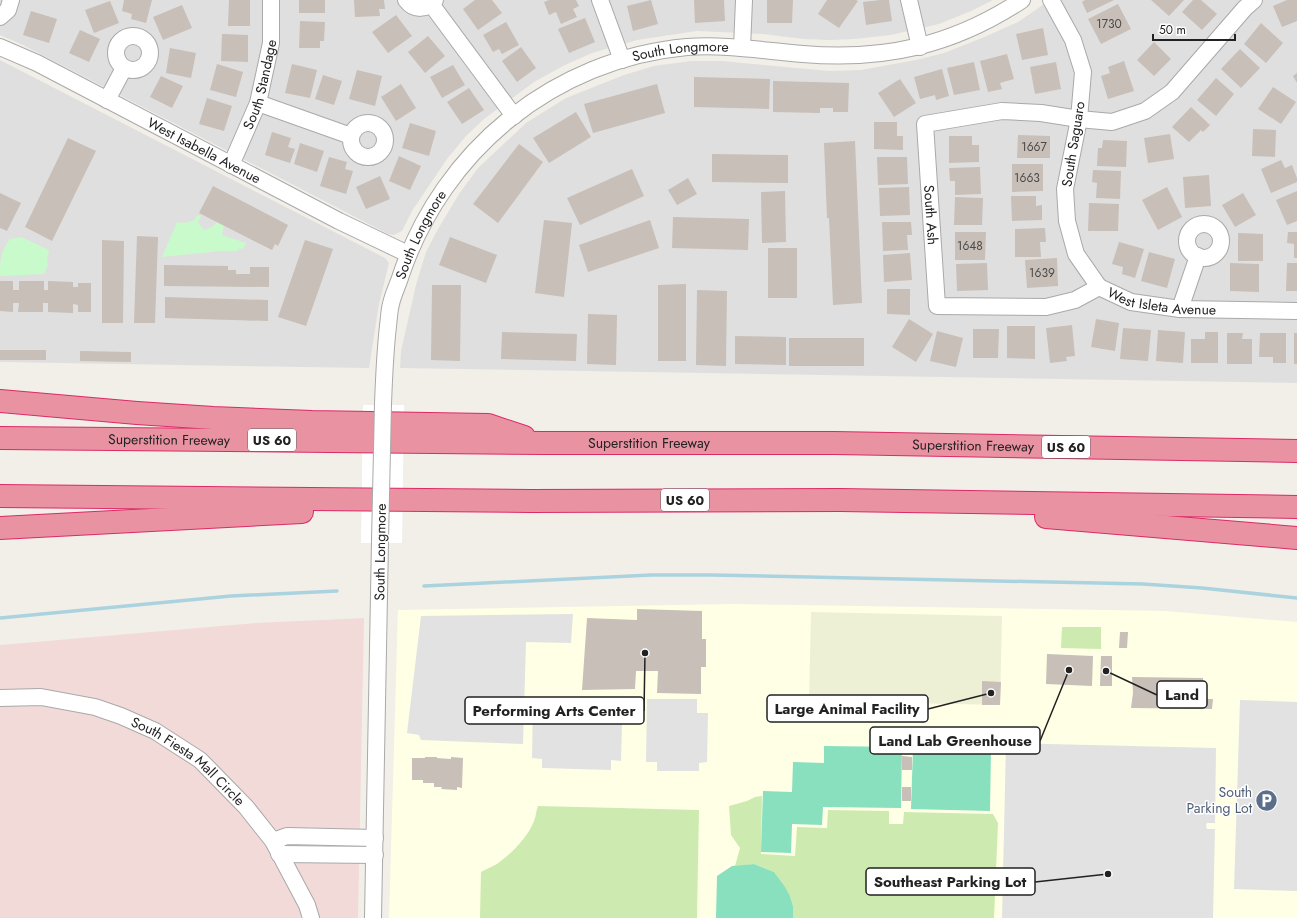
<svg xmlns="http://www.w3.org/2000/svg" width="1297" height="918" viewBox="0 0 1297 918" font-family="Jost,sans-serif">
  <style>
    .residential { fill: #e0dfdf }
    .commercial { fill: #f2dad9 }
    .education { fill: #ffffe5 }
    .farmland { fill: #eef0d5 }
    .grass { fill: #cdebb0 }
    .park { fill: #c8facc }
    .pitch { fill: #88e0be }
    .parking { fill: #e2e2e2 }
    .pier { fill: #fff }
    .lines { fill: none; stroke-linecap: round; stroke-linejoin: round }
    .stream { stroke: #aad3df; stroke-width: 3.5 }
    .building { fill: #c7bfb8 }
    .minor-casing { stroke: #a9a9a9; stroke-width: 18 }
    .highway-casing { stroke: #dc2a67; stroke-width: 24 }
    .minor { stroke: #fff; stroke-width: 16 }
    .highway { stroke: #e892a2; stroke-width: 22 }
    .minor-bridge-casing { stroke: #a9a9a9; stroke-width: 18; stroke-linecap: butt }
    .minor-bridge { stroke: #fff; stroke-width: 16 }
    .labels { text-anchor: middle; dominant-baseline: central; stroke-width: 3; stroke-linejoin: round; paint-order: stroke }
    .number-label { font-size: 12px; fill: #4b4948 }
    .shield { fill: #fff; stroke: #646464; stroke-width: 1 }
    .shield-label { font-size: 13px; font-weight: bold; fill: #222 }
    .street-label { font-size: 14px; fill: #222; stroke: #fff }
    .service-label { font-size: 14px; fill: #4e5e75; stroke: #fff; text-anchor: end }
    .leader { fill: none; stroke: #222; stroke-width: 1.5 }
    .callout-dot { fill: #222; stroke: #fff; stroke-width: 1.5 }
    .callout { fill: #fff; stroke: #222; stroke-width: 1.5 }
    .callout-label { font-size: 15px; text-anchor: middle; font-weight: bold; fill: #222 }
  </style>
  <rect width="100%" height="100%" fill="#f2efe9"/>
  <path class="residential" d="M0,0H993L971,11L939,24L891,35L855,39L829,40L803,39L763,34L697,31L637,40L592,53L565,65L534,82L484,119L466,136L447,159L412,211L402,231L394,235L388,234L23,45L0,35Z
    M1050,0H1297V383L400,368L401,351L416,285L426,252L438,229L459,194L478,168L526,123L566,98L624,75L654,66L691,61H722L829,71L861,70L916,60L944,53L982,38L1018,22Z
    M0,60L385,258L389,263L379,304L369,368L0,362Z"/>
  <path class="commercial" d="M364,618L358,918H0V645L257,623Z"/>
  <path class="education" d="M732,604L1166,611L1297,622V918H389L398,610Z"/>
  <path class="farmland" d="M811,612L1002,616L1000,705L809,701Z"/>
  <path class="grass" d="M1062,627H1101V649L1061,648Z
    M762,796L761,854L795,856L797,827L827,828L828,810L889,811V824H903L904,812L993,814L998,823L994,918H793V906L790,896L774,872L754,864L735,866L740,848L731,835L729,806L747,801L755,797Z
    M538,806L699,810L697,918H480L481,872C486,869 492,867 497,864C511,854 528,837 534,821C536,816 536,811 538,806Z"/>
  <path class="park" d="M197,215L201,216L198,223L204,230L212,227L217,222L224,225L222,235L246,243L243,249L239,248L238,251H221L162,257L177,222L185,223L195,220Z
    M21,237L49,250L47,261L48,265L44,274L0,276C0,260 0,253 10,239Z"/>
  <path class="pitch" d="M824,746L902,747L901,808L823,807L822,825L792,824L791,853L761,852L763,791L792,792L793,762L824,763Z
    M913,748L991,750L990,811L911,809Z
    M754,864L774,872L785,887L790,896L793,906V918H716L717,876L732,866Z"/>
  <path class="parking" d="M573,614L571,643L526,642L523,744L421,740L419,735L407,733L421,616Z
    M647,699H697V713H708L707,762L699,763V771H657V762H646Z
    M1240,700L1297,702V891L1234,889Z
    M533,703L616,705V724H622L621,761L611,760V770L542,768V759L532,758Z
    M1006,743L1216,748L1215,823H1207L1206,825L1207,829H1215L1213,918H1002Z"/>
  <path class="pier" d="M363,405H404L402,543H361Z"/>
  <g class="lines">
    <path class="stream" d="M424,586L651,575H712L1143,584L1202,588L1297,598
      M0,618L231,596L337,591"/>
  </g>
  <path class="building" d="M124,0H152L146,23L131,19L132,14L122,11Z
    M229,0H250V26H228Z
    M299,0H325V13H299Z
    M354,0H384L385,9H379L380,16L355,17Z
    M475,0H492L502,13L478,30L463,9Z
    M549,0H576L579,6L573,9L577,17L561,24L556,12L549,15L544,2Z
    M651,0L658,24L633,31L627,6Z
    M694,0H724L725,21L695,23Z
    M767,0H793L792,23H767Z
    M827,0H856L858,1L839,28L818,14Z
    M880,0H889L892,21L866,25L863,2Z
    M1085,0H1114L1087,13L1082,2Z
    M1151,0H1184L1169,16Z
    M1193,0H1201L1217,14L1202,30L1182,12Z
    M1287,0H1297V21L1282,27L1273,6Z
    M110,1L119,23L94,33L85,10Z
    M1118,4L1131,29L1101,44L1088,19Z
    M182,5L192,28L163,40L153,17Z
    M31,11L57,19L49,43L23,35Z
    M396,15L412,36L388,53L372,32Z
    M585,18L595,42L569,53L558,29Z
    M300,21L325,22L324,41H320V48H299Z
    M506,22L519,45L502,54L499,49L493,52L483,35Z
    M1261,23L1283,43L1266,63L1244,44Z
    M1043,28L1048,55L1022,60L1016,34Z
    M80,30L100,39L89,62L69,53Z
    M222,34L248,35V62L221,61Z
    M428,36L445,56L425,73L408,52Z
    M1154,42L1171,59L1154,76L1137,60Z
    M521,47L536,68L517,82L502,61Z
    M170,48L196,53L191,78L166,73Z
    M1240,49L1260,68L1241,88L1221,69Z
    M1007,54L1014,79L1000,83L1002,89L988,92L980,61Z
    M1124,61L1134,91L1108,99L1101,76L1110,73L1108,67Z
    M974,62L980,90L954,95L947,68Z
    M1056,62L1061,89L1035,94L1030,67Z
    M217,64L243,72L236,97L210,90Z
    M292,64L317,70L310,98L285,93Z
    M453,65L465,85L442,98L430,77Z
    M942,69L949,96L936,100L935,95L920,99L914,77Z
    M357,70L382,76L375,106L349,99Z
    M1297,73V83L1293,76Z
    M323,75L342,81L334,105L315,99Z
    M161,76L183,86L172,108L150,97Z
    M694,77L770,79L769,109L694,107Z
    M1216,78L1234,94L1216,116L1197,100Z
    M900,79L916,103L894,117L878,93Z
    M773,81L849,83L848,112H833V108H820V113L773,112Z
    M401,84L416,108L396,121L381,97Z
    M657,84L665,113L593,133L584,104Z
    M1273,87L1296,102L1281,124L1258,109Z
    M469,88L484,110L462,124L447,102Z
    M207,98L232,106L224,131L199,124Z
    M1191,107L1210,125L1203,132L1201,130L1189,142L1172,127Z
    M576,112L591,137L549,163L533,138Z
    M874,122H897V136H903V150L874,149Z
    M410,123L436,131L429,156L402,148Z
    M1253,129L1276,130L1275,157L1252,156Z
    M272,132L291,138L288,147L295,149L290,163L265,155Z
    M1170,134L1174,159L1148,163L1144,138Z
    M1018,135L1050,136V158H1017Z
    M949,136H972V145H979V162L949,163Z
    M68,138L96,151L52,241L25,227Z
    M1103,140L1127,141L1126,167L1097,166L1098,148H1102Z
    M855,141L862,303L833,305L829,218H827L824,143Z
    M300,143L324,151L317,172L294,164Z
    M519,144L543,162L498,223L473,204Z
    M712,154L788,155V183L712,182Z
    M399,156L421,166L410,190L389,181Z
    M329,157L347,162L345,169L353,171L346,194L320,186Z
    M877,157H907L908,184L878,185Z
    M1281,160L1285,168L1292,165L1297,178V182L1271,193L1261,169Z
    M1012,164H1043V191L1012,192Z
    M980,167L981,194L955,195V181H950L949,168Z
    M632,169L644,196L580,225L567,198Z
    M1093,170L1121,171L1120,199L1096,198L1097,183L1092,182Z
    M1209,175L1211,206L1185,208L1183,177Z
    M380,176L390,199L366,209L356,187Z
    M688,178L697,194L677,205L668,190Z
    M213,186L288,225L278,246L275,244L272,250L199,213Z
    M909,187L910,215L880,216L879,188Z
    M1167,187L1182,217L1158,230L1142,200Z
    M785,191L786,242L762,243L761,192Z
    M1297,191V221L1287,225L1276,200Z
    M0,193L21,203L7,231L0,228Z
    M1243,193L1256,215L1235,227L1222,205Z
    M1011,196H1036V206L1042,205V220L1012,221Z
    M955,197L983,198L982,225H954Z
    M1089,203L1119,204L1118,231H1088Z
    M673,217L749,219L748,250L672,248Z
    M544,220L572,223L564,297L535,293Z
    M650,220L659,248L588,272L579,245Z
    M882,222H911L912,235H907L908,250L883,251Z
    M1045,228L1046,242H1040L1041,257H1015V229Z
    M955,232H986L985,260H955Z
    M1288,232H1297V258H1294V244L1287,243Z
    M1238,233L1263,234V261H1238Z
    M137,236L158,237L155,323H134Z
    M450,237L497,255L486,283L439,265Z
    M102,240L124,241L123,323H102Z
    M305,240L333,249L306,326L278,317Z
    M1119,242L1144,249L1135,278L1122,274L1123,267L1112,264Z
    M768,248H797V298H768Z
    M1149,252L1175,259L1167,288L1141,281Z
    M910,253L912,280L884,282L883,255Z
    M1057,258L1058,286L1027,288L1025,260Z
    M987,263L988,290L957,291L956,264Z
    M1230,263L1259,264V292L1230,291Z
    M1287,263H1297V291H1286Z
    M164,265L228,266V270H236V274H250V267H269V287L164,286Z
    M0,281H13V290H19V281H44V290H48V281L73,282V287H78V283H91V312H78V305L73,304V313L48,312V303H43V312H18L19,303H13V312L0,311Z
    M686,284V361H658V285Z
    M432,285H461L460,361L431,360Z
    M887,289H910V315L887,314Z
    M697,290L727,291L726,366L696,365Z
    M165,297L268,300V321L165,318Z
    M588,314L617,315L616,365L587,364Z
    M909,319L933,334L916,362L892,347Z
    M1096,319L1119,323L1115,351L1091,347Z
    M1072,325L1075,356L1066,357L1067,361L1050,363L1046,328Z
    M1007,326H1035V359L1007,358Z
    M1123,328L1151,330L1148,361L1120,359Z
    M973,329H999L998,358H973Z
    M1158,330L1185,332L1183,363L1156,361Z
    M937,331L963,338L956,367L930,361Z
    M502,332L577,334L576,361L501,359Z
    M1205,332H1218V363H1191V339H1205Z
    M1227,333H1243L1242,339H1252V364H1227Z
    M1260,333H1286V363H1273V357H1259Z
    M1294,333H1297V364H1294Z
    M735,336L786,337V365L735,364Z
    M789,338H864V366H789Z
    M0,350H46V360H0Z
    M80,351L131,352V362L80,361Z
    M637,609L702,611V639H706V667H701V694L657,693L658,671H636L635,689L582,690L587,618L637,620Z
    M1120,632H1128L1127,648H1119Z
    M1047,654L1093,656L1092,686L1046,684Z
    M1101,656H1112V686H1100Z
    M1132,677L1203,678V699H1213L1212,709L1131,708L1133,693Z
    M982,681L1001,682L1000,705H982Z
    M902,756L912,757V770H902Z
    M425,757H437V758L451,759V757L463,758L462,788L457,787V790L441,789L442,787H434V783H423V780H412V758H425Z
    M902,787H911V801H902Z"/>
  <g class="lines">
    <defs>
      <g id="minor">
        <path d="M406,0C414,11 427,10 435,0"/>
        <path d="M600,0L622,60"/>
        <path d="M909,0L920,47"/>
        <path d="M1051,0L1073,40L1083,72L1079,119L1065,189L1067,221L1076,254L1099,287"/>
        <path id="s1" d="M1254,0L1245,8L1172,92L1145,111L1112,122L1079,119L1041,113L1002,111L925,124L937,306L1046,307L1075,300L1099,287L1131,302L1180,309L1297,311"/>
        <path d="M431,4L514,116"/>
        <path d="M0,17L8,10L11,0"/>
        <circle cx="133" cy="53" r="17"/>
        <path id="s2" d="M0,47L37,63L339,221L408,254"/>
        <path d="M742,48L744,0"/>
        <path d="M107,100L124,68"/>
        <path d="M258,103L351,136"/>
        <circle cx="368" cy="140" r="17"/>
        <path id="s3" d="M231,165L258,103L271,43V0"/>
        <circle cx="1204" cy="241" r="17"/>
        <path d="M1180,309L1198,256"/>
        <path id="s4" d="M383,404C384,377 385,352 388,326C389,319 389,311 391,304C393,294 398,285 401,275C443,150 554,59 687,47C726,44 764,51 803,54C885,61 954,45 1022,0"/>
        <path id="s5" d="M0,698L41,697L95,707L121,716L155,731L200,760L246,807L273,841L307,905L311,918"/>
        <path d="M273,841L287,836L375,838"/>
        <path d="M279,854L375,855"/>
        <path d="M373,918L380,541"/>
      </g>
      <g id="highway">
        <path d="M0,401L137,413L213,418L312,422L488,425L524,437"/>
        <path id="s6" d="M0,438L544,443H835L1297,451"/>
        <path d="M0,496L530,501L840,500L1297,507"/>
        <path d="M1046,517L1297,538"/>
        <path d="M0,528L302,512"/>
      </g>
    </defs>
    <use href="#minor" class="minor-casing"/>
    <use href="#highway" class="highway-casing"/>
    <use href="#minor" class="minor"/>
    <use href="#highway" class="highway"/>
    <defs>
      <path id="minor-bridge" d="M380,541L383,404"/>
    </defs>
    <use href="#minor-bridge" class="minor-bridge-casing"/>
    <use href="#minor-bridge" class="minor-bridge"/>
  </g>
  <defs>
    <symbol id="parking-disc" viewBox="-11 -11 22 22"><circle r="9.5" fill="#5c6f8a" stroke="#fff"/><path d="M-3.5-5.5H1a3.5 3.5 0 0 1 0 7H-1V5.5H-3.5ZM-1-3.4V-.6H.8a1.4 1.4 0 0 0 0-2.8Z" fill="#fff"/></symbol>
  </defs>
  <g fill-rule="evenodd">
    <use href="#parking-disc" x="1254" y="788" width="25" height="25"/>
  </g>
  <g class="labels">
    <g class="number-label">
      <text x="1109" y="24">1730</text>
      <text x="1034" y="147">1667</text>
      <text x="1027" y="178">1663</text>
      <text x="970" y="246">1648</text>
      <text x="1042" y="273">1639</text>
    </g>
    <g class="shield">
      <rect x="248" y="429" width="48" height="22" rx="3"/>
      <rect x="1042" y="436" width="48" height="22" rx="3"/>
      <rect x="661" y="489" width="48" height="22" rx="3"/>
    </g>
    <g class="shield-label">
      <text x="272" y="440">US 60</text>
      <text x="1066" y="447">US 60</text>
      <text x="685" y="500">US 60</text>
    </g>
    <g class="street-label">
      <text stroke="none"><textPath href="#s4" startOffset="511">South Longmore</textPath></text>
      <text stroke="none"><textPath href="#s3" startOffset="86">South Standage</textPath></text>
      <text transform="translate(1073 144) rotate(-81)">South Saguaro</text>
      <text stroke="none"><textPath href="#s2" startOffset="229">West Isabella Avenue</textPath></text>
      <text stroke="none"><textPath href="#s1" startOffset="471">South Ash</textPath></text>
      <text stroke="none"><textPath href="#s4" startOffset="176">South Longmore</textPath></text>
      <text stroke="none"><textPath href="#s1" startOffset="794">West Isleta Avenue</textPath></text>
      <text stroke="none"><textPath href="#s6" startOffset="169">Superstition Freeway</textPath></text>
      <text stroke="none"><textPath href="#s6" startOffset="649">Superstition Freeway</textPath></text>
      <text stroke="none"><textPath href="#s6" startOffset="973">Superstition Freeway</textPath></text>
      <text transform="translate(380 552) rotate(-89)">South Longmore</text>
      <text stroke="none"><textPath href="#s5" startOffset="205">South Fiesta Mall Circle</textPath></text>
    </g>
    <g class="service-label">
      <text x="1252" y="792">South<tspan x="1252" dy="16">Parking Lot</tspan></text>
    </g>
  </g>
  <path class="leader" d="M1106 671L1157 695M991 693L928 709M645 653L644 711M1069 670L1040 741M1108 874L1035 882"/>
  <g class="callout-dot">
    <circle cx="1106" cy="671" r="4"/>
    <circle cx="991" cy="693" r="4"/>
    <circle cx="645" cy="653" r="4"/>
    <circle cx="1069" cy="670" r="4"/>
    <circle cx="1108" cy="874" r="4"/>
  </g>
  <g class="callout">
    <rect x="1157" y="681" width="50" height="27" rx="4"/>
    <rect x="767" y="695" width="161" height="27" rx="4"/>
    <rect x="465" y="697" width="179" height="27" rx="4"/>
    <rect x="870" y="727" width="170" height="27" rx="4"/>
    <rect x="866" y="868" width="169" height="27" rx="4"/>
  </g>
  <g class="callout-label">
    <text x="1182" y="700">Land</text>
    <text x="847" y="714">Large Animal Facility</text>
    <text x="554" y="716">Performing Arts Center</text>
    <text x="955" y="746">Land Lab Greenhouse</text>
    <text x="950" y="887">Southeast Parking Lot</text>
  </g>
  <path d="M1153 34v6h82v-6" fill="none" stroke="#222222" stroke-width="2"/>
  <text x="1159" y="34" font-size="12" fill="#222222" stroke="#ffffff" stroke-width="3" paint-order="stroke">50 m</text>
</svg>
